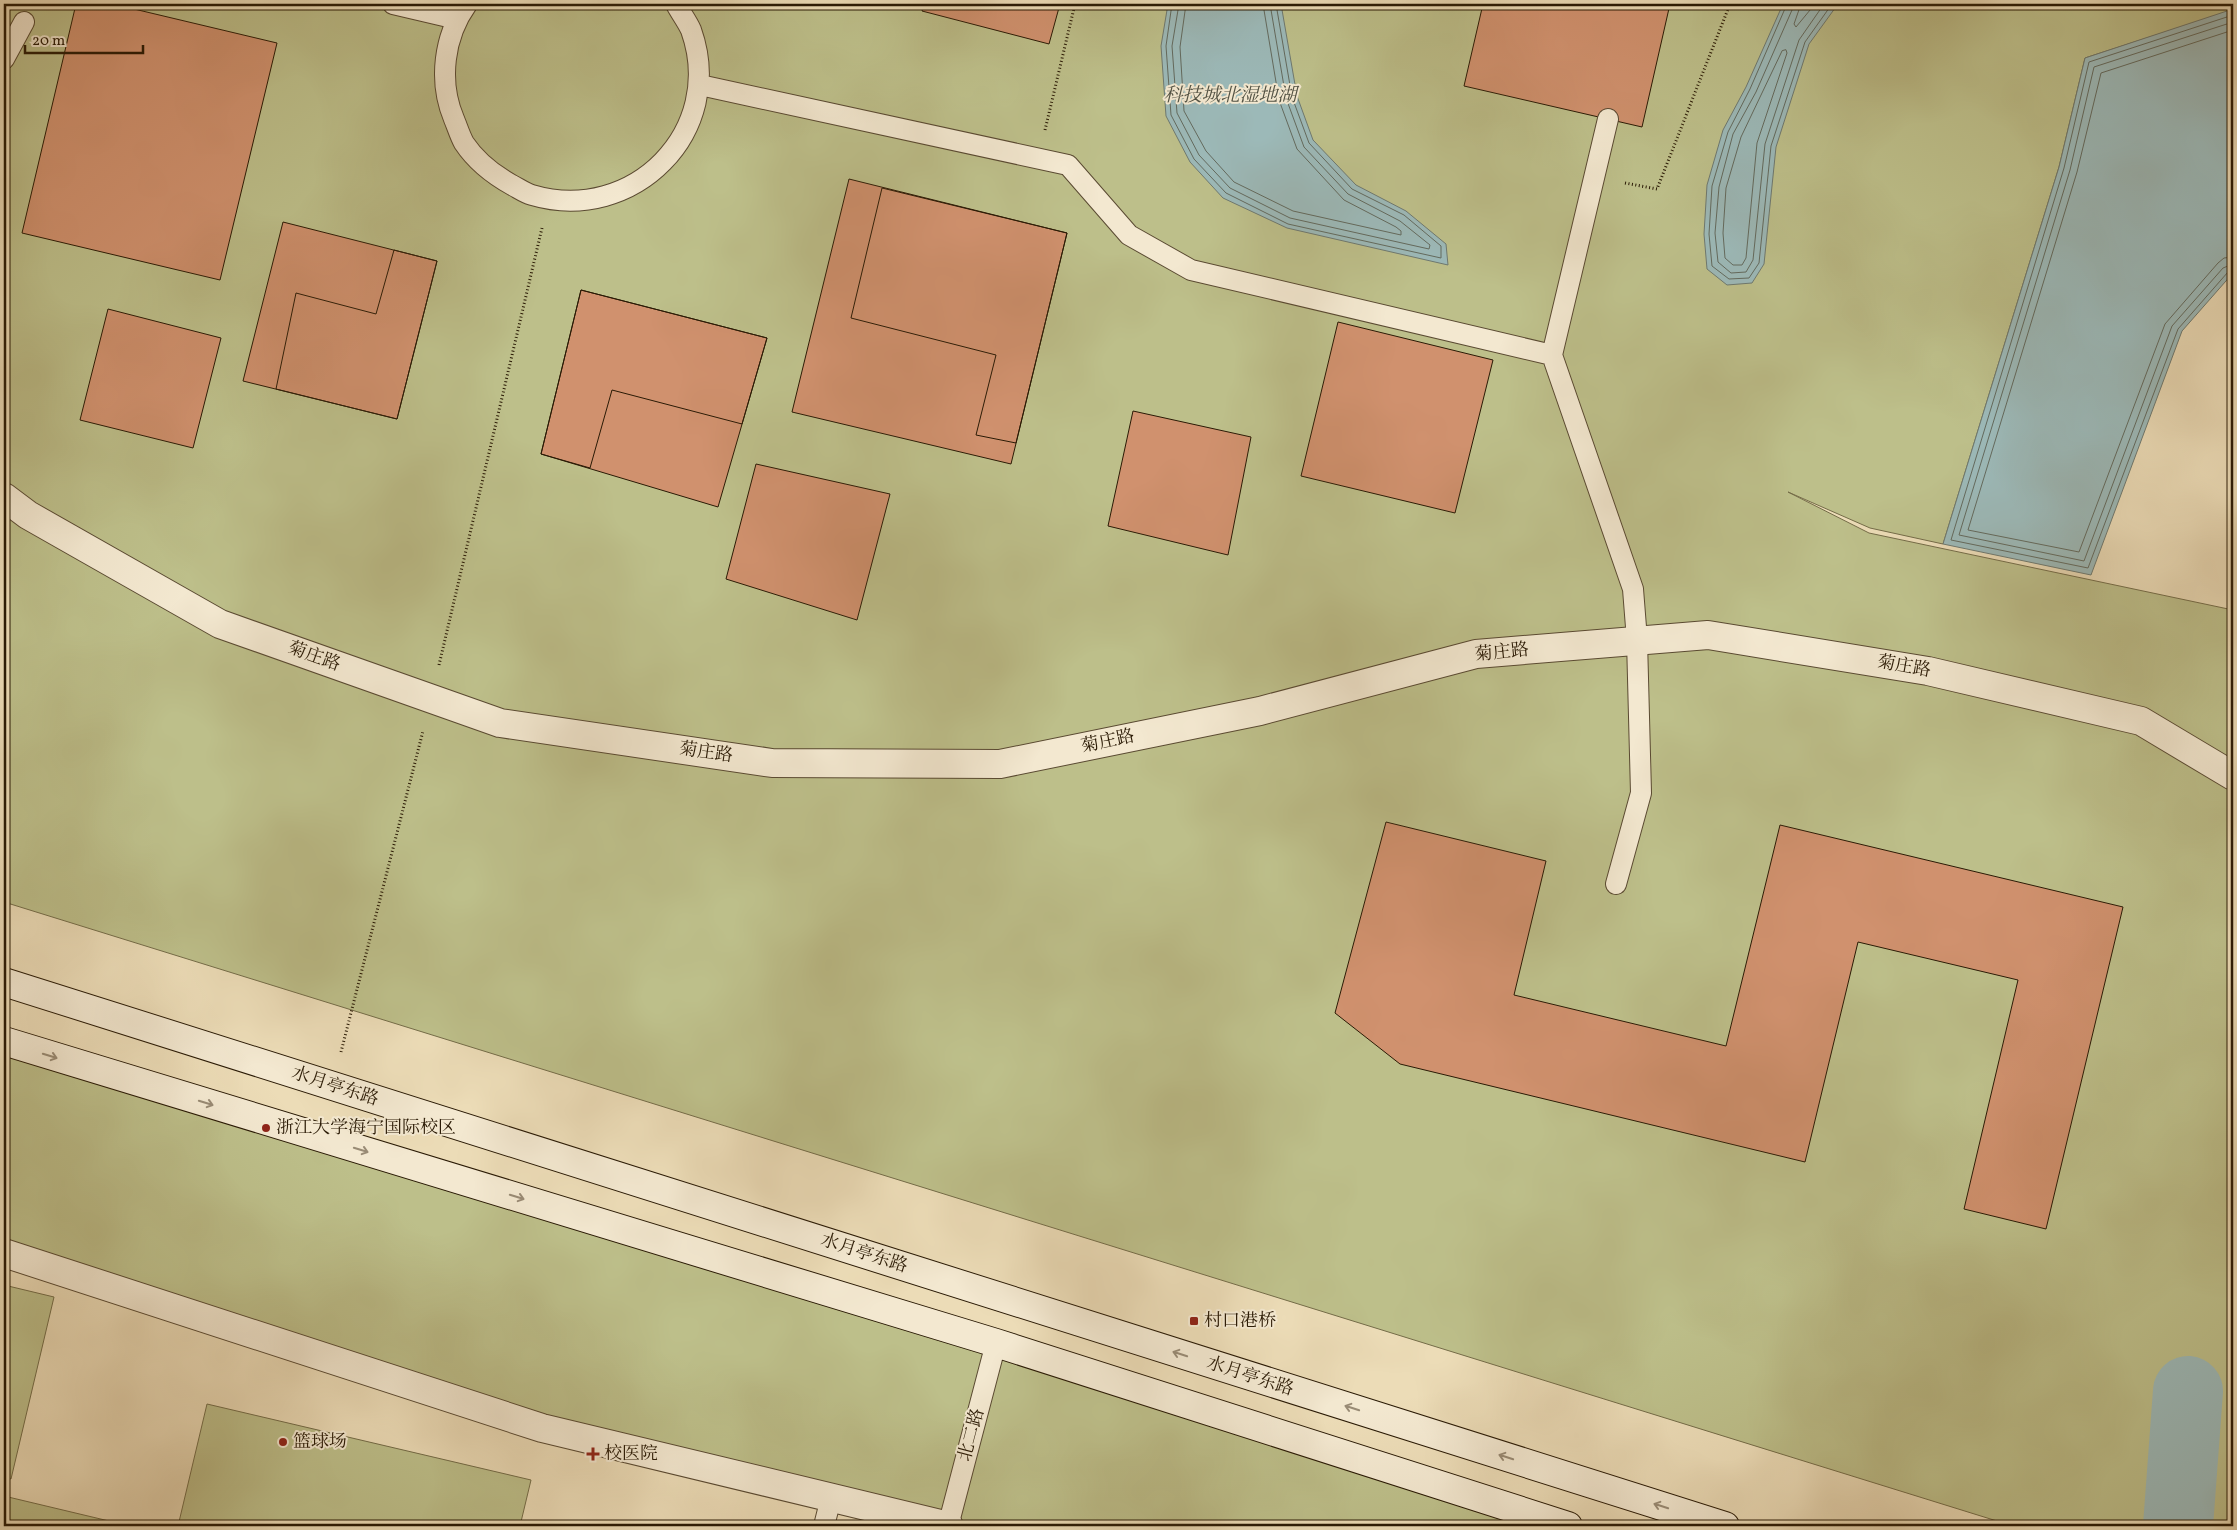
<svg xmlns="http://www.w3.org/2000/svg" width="2237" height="1530" viewBox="0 0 2237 1530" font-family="Vollkorn,'Noto Serif SC',serif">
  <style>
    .green { fill: #bdbf8a; stroke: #746c48 }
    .water { fill: #9cb9b8; stroke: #6e7970 }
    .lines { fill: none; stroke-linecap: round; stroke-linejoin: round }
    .shore { stroke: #636a5e; stroke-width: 1 }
    .river { stroke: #9cb9b8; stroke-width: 70 }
    .building { fill: #d0916e; stroke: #2a1a05 }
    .lane-casing { stroke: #5a4a32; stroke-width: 22 }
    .street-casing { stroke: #5a4a32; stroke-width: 30 }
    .secondary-casing { stroke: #2a1a05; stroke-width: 30 }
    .path { stroke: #2a1a05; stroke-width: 3; stroke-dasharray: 1 2.5; stroke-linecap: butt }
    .lane { stroke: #f3e8d0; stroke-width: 20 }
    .street { stroke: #f3e8d0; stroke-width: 28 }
    .secondary { stroke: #f3e8d0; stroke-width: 28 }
    .oneway { stroke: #998b75 }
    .poi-dot { fill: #8f2418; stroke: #f3e8d0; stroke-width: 2 }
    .labels { text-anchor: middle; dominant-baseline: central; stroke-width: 4; stroke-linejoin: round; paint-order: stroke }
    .street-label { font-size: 18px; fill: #2a1a05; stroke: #f3e8d0 }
    .poi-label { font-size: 18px; fill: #2a1a05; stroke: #f3e8d0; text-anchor: start }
    .water-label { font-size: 19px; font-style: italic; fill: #525244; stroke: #f3e8d0 }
  </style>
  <rect width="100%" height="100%" fill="#ecdcb7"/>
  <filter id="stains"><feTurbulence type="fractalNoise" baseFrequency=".004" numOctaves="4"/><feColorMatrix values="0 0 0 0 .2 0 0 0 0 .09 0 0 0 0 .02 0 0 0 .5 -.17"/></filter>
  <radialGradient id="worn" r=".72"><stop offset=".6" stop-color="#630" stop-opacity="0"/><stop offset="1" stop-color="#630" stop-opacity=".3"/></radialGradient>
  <path class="green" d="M4,4H2233V9L2230,11L2085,58L2059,167L1943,544L1870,528L1788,492L1869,533L2233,610V1526H2013L4,902Z
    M4,1035L1528,1526H949L542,1428L4,1253Z
    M4,1285L54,1297L11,1479L4,1477Z
    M207,1404L531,1480L520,1526H178Z
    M4,1496L130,1526H4Z"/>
  <path class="water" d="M1168,4H1281L1297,96L1313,140L1356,185L1406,211L1446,244L1448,265L1287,228L1223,198L1190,162L1166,116L1161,46Z
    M1783,4H1838L1809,44L1776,147L1764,264L1752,283L1727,285L1707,269L1704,234L1707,185L1723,130L1746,87Z
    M2233,9V273L2182,331L2091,575L1943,544L2059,167L2085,58Z"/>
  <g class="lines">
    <path class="shore" d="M1172,4L1166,46L1171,115L1194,159L1226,193L1288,224L1441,258V246L1404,215L1352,189L1309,143L1292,97L1276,4
      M1179,4L1172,46L1177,113L1199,155L1230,188L1290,218L1429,249L1430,245L1400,221L1348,194L1304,147L1286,98L1270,4
      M1186,4L1180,47L1184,111L1206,151L1234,182L1293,211L1401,235V231L1396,227L1344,200L1297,149L1279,100L1263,4
      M1787,4L1750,89L1728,132L1712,186L1709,234L1712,266L1729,279L1749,278L1759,263L1771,146L1805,42L1832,4
      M1793,4L1792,10L1756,92L1733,134L1719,187L1715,233L1718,262L1731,273L1746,272L1753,260L1765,144L1799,40L1824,4
      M1801,4L1794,24L1796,27L1815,4
      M2233,15L2089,62L2064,168L1951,540L2088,568L2178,329L2228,272L2233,270
      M2233,22L2094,67L2070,170L1959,535L2084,561L2172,326L2223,268L2233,264
      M2233,30L2101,73L2077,172L1968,530L2079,552L2165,324L2218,263L2224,258L2233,257
      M1786,50L1787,53L1757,143L1746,258L1742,265H1733L1725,258L1723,233L1726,188L1741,137L1782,51Z"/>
    <path class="river" d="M2178,1526L2188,1391"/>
  </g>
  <path class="building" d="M76,4H113L277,43L220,280L22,233Z
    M924,4H1060L1049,44L922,11Z
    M1483,4H1670L1642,127L1464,86Z
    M849,179L1067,233L1011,464L792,412Z
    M882,188L1067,233L1016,443L976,435L996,355L851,318Z
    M283,222L437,261L397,419L243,381Z
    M394,250L437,261L397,419L276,389L296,293L376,314Z
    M581,290L767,338L718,507L541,454Z
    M581,290L767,338L742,424L612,390L590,468L541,454Z
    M108,309L221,338L193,448L80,420Z
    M1338,322L1493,360L1455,513L1301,476Z
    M1133,411L1251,437L1228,555L1108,526Z
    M756,464L890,494L857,620L726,579Z
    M1386,822L1546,861L1514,995L1726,1046L1780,825L2123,907L2046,1229L1964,1209L2018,980L1858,942L1805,1162L1400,1064L1335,1013Z"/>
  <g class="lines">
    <defs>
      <path id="lane" d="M393,4L457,19
        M467,4C444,36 438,81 454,119C457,126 460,136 464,143C476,161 494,175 512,185C518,188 525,193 532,195C633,225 727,131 691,30C687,21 680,12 676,4
        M4,59L24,22
        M700,85L1068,165L1129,235L1191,270L1552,355
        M1608,119L1552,355L1633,589L1637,640L1641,793L1616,884
        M824,1526L831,1498
        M948,1526L996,1343"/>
      <path id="street" d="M4,497L28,515L220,624L500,723L772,763L1000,764L1260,711L1476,654L1708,635L1928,671L2141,721L2233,776
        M4,1253L542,1428L949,1526"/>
      <path id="secondary" d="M4,982L1725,1526
        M4,1041L996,1343L1568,1526"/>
    </defs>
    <use href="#lane" class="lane-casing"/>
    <use href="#street" class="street-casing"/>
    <use href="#secondary" class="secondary-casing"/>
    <path class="path" d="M1045,130L1075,4
      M1625,183L1657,189L1730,4
      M439,665L542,228
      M341,1052L423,731"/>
    <use href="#lane" class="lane"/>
    <use href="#street" class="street"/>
    <use href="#secondary" class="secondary"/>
  </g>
  <defs><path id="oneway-shaft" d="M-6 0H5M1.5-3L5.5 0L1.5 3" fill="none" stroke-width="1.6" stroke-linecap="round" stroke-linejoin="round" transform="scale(1.25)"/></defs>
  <g class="oneway">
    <use href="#oneway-shaft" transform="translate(50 1056) rotate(17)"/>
    <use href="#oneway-shaft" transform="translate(206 1103) rotate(17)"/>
    <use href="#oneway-shaft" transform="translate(361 1150) rotate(17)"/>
    <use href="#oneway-shaft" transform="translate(517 1197) rotate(17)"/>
    <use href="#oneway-shaft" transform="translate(1180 1354) rotate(-162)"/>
    <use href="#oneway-shaft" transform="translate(1352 1408) rotate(-162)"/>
    <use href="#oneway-shaft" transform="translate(1506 1457) rotate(-162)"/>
    <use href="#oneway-shaft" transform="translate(1661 1506) rotate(-162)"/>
  </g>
  <g class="poi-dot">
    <circle cx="266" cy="1128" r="5"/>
    <rect x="1189" y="1316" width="10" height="10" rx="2.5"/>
    <circle cx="283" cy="1442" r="5"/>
    <path d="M590.5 1446.5h5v5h5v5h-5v5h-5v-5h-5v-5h5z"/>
  </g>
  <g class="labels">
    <g class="street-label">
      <text transform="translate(1502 653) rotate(-6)">菊庄路</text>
      <text transform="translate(314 657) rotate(20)">菊庄路</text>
      <text transform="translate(1904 667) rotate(10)">菊庄路</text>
      <text transform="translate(1108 742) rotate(-12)">菊庄路</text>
      <text transform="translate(706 753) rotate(8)">菊庄路</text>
      <text transform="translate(335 1087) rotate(18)">水月亭东路</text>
      <text transform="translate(864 1254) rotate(18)">水月亭东路</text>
      <text transform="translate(1250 1377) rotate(18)">水月亭东路</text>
      <text transform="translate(972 1435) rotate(-75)">北二路</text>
    </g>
    <g class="poi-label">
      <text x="276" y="1128">浙江大学海宁国际校区</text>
      <text x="1204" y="1321">村口港桥</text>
      <text x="293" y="1442">篮球场</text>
      <text x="604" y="1454">校医院</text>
    </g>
    <g class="water-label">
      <text x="1230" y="96">科技城北湿地湖</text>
    </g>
  </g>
  <rect width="2237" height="1530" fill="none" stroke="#ecdcb7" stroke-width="20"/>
  <rect x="5" y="5" width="2227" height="1520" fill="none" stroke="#2a1a05" stroke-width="2.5"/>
  <rect x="10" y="10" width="2217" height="1510" fill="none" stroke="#2a1a05"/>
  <path d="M25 45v8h118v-8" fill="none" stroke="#2a1a05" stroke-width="2.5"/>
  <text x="32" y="45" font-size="15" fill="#2a1a05" stroke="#f3e8d0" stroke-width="4" paint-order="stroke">20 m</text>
  <rect width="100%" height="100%" filter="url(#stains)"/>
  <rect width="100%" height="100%" fill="url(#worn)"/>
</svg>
